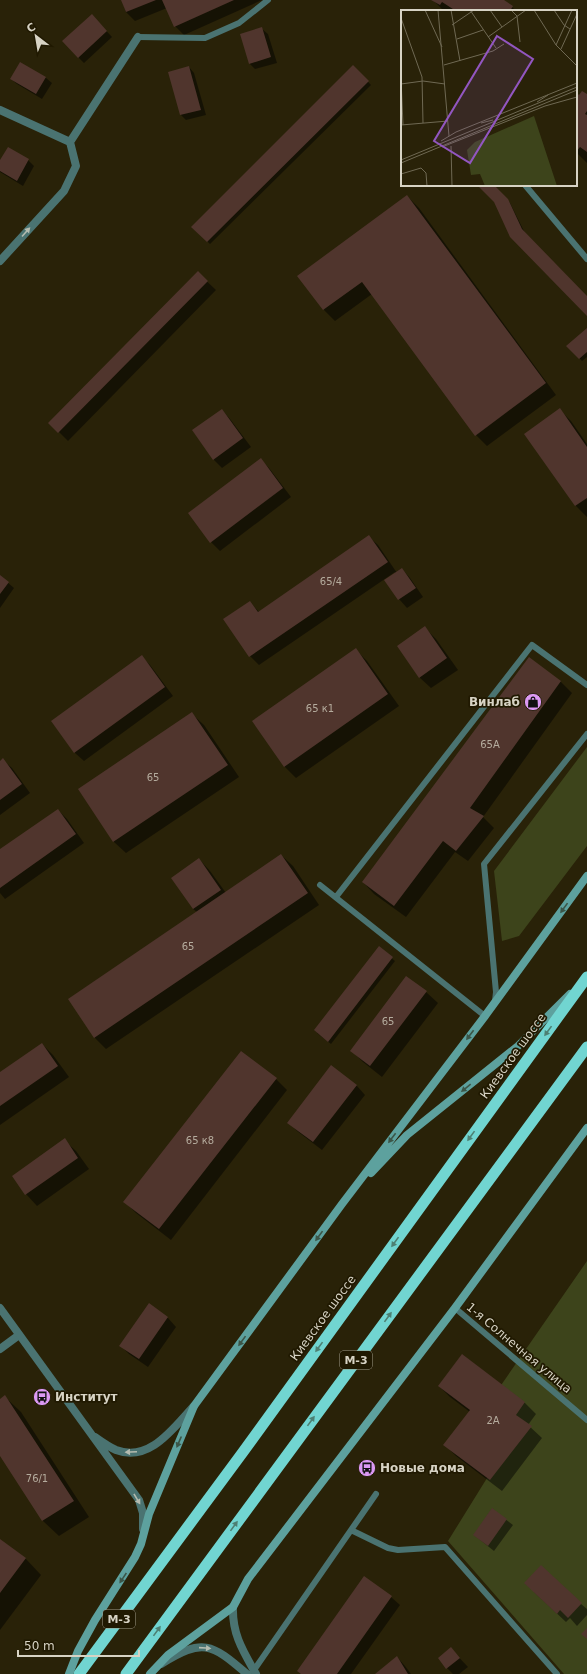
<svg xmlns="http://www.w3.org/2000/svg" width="587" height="1674" viewBox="0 0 587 1674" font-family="'DejaVu Sans',sans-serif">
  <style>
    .green { fill: #3d441b }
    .shadow { fill: #0007 }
    .building { fill: #50352d }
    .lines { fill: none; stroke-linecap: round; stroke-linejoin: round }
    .service { stroke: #4a7371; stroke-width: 6 }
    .minor { stroke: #4a7371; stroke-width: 8 }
    .tertiary { stroke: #4a7371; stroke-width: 8 }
    .secondary { stroke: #5da19e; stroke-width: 8 }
    .trunk { stroke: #71d5d1; stroke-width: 11 }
    .oneway { fill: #b4bbaf }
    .oneway2 { fill: #3b5648 }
    .oneway3 { fill: #4d8073 }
    .labels { text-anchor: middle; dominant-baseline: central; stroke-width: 3.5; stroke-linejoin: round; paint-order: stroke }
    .number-label { font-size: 10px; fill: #b5ac9e }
    .shield { fill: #201901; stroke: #a09b8a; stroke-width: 1 }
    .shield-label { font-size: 11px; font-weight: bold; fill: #d7d3c4 }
    .poi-label { font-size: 12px; font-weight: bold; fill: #d7d3c4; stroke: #201901; text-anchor: start }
    .street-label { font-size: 12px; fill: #d7d3c4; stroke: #201901 }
    .inset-road { fill: none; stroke: #6f6953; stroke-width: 1 }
    .view { fill: #9256c0; fill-opacity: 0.15; stroke: #9256c0; stroke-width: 2 }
    .inset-edge { fill: none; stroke: #d7d3c4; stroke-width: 2 }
  </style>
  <rect width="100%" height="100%" fill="#292208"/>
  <path class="green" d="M587,747V846L519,936L502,941L494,871Z
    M587,1261V1674H564L448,1541L492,1470L497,1391Z"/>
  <path class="shadow" d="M122,0H262L184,35L175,26L167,8L135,21L126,12Z
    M433,0H502L517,11H444Z
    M97,21L112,37L84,63L78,57Z
    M262,29L268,34L277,63L255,69L249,63Z
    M20,63L46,78L52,83L42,99L17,84L11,79Z
    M353,66L371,85L210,244L192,227Z
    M189,67L194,73L206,115L186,120L181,115Z
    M576,94L579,96L587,95V163L576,152Z
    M28,160L34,166L23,186L0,172V162Z
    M478,185H493L510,203L525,233L587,297V315L495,201Z
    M407,196L419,208L556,395L487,446L476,435L372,294L335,321L324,310L299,276Z
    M198,273L216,290L68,441L50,423Z
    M587,330V357L582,361L568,346Z
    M222,410L230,419L251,447L222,468L214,460L193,431Z
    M560,410L571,421L587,444V517L576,506L525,434Z
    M261,460L269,468L291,497L220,551L211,542L189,513Z
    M369,537L378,545L397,573L402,569L410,578L423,597L407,608L399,599L395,572L259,665L250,656V602L259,612Z
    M0,576L14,588L0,608Z
    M425,628L436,639L458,670L431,688L419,677Z
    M356,650L367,661L399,706L296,778L285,767L253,722Z
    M142,657L150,665L173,696L84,761L75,753L52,722Z
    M529,659L561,682L572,693L483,817L494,828L468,861L455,852L406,917L374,894L363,882Z
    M192,714L204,725L239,777L126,853L114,842L79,790Z
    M3,760L12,768L30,793L0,815V762Z
    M58,810L67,819L84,843L5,899L0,893V851Z
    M281,855L293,866L319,905L106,1049L95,1038L69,999L197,912L193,909L199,859L210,871L226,893Z
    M379,948L395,961L331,1044L317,1033Z
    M426,992L438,1003L382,1077L363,1062L351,1050Z
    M42,1044L53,1055L69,1077L0,1125V1073Z
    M331,1067L357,1086L365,1095L322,1150L297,1131L289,1123Z
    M276,1079L287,1090L171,1240L136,1213L125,1202Z
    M64,1140L76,1151L89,1169L37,1206L26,1194L13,1176Z
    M149,1305L168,1318L176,1327L148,1367L129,1354L120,1345Z
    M463,1355L525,1403L536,1414L528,1425L542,1438L502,1491L456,1456L445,1445L470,1412L450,1397L439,1386Z
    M5,1397L21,1412L89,1517L59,1536L43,1521L0,1454V1400Z
    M492,1509L513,1525L494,1551L474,1535Z
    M0,1540L26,1559L41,1575L0,1630Z
    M534,1592L581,1604L587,1609V1615L577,1626L570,1618L566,1622Z
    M391,1597L400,1605L351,1674H301Z
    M451,1649L468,1667L459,1674H453L447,1668Z
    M397,1657L405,1666L411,1674H377Z"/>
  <path class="building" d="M121,0H156L126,12Z
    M162,0H234L174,27Z
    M431,0H504L513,6L510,11H456L442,2L440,5Z
    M92,14L107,31L78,58L62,41Z
    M262,27L271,57L249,64L240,34Z
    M20,62L46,77L36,94L10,79Z
    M353,65L369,81L207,242L191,227Z
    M189,66L201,110L180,115L168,72Z
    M582,91L587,94V111L585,114L587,115V152L580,147L576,152V92L579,95Z
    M8,147L29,159L17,181L0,171V160Z
    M477,185H494L508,199L522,229L587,296V316L510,237L494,202Z
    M407,195L546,383L475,436L362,282L323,310L297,276Z
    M198,271L208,281L58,433L48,423Z
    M587,328V352L579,359L566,346Z
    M560,408L587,447V498L575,506L524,434Z
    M222,409L243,438L213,460L192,430Z
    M261,458L283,488L210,543L188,513Z
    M369,535L388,562L249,657L223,619L250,601L258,612Z
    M402,568L416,588L398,600L384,580Z
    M0,575L9,582L0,594Z
    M425,626L447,658L419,678L397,646Z
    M356,648L388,694L284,767L252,721Z
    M142,655L165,687L74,753L51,721Z
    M529,657L561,681L470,808L484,816L456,851L443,841L394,906L362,882Z
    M192,712L228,765L113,842L78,789Z
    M3,758L22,784L0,800V761Z
    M58,809L76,834L0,888V849Z
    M281,854L308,893L94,1038L68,999Z
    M199,858L221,890L193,909L171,878Z
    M379,946L393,957L328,1042L314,1030Z
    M406,976L427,991L370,1066L350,1051Z
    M42,1043L58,1066L0,1106V1072Z
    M241,1051L277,1078L159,1229L123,1202Z
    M331,1065L357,1085L313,1142L287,1123Z
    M65,1138L78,1158L25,1195L12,1176Z
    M149,1303L168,1317L139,1359L119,1346Z
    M462,1354L525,1402L516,1415L532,1426L490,1480L443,1445L470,1410L438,1386Z
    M5,1395L74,1501L42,1521L0,1456V1399Z
    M492,1508L507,1519L488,1546L473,1535Z
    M0,1539L26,1558L0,1593Z
    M541,1565L582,1603L568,1618L560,1610L557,1614L524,1583Z
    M364,1576L392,1596L337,1674H301L297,1671Z
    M587,1628V1639L581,1634Z
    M451,1647L460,1658L446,1669L438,1658Z
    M397,1656L408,1674H375Z"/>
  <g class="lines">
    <path class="service" d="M138,37L205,38L239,23L268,0
      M525,185L587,259
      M320,885L485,1016
      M336,897L532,645L587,685
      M495,1001L496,992L484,864L587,734
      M455,1308L587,1420
      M351,1530L388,1548L398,1550L445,1547L557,1674
      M254,1670L376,1494"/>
    <path class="minor" d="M0,110L70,142
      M0,261L64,191L76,166L70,142L138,37
      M0,1349L19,1335"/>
    <path class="tertiary" d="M0,1308L139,1500L143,1513V1529
      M95,1437C102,1442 109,1447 116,1450C150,1463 174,1427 194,1406
      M233,1607C232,1634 243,1651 256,1674
      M161,1664C203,1638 211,1643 247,1674"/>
    <path class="secondary" d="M371,1173L407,1135L518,1046L570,994
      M69,1674L78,1651L95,1620L135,1557L141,1544L149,1514L194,1406L342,1204L485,1016L587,876
      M150,1674L168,1655L233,1607L248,1579L455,1308L587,1128"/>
    <path class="trunk" d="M79,1674L243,1452L587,977
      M126,1674L587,1047"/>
  </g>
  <defs><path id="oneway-solid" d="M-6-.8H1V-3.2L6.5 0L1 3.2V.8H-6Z"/></defs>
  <g class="oneway">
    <use href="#oneway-solid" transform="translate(26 232) rotate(-48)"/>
    <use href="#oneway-solid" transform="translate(131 1452) rotate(177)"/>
    <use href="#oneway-solid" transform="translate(137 1499) rotate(59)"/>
    <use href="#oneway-solid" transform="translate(205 1648) rotate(4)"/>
  </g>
  <g class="oneway2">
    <use href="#oneway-solid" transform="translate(564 908) rotate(126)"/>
    <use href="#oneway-solid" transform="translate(470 1035) rotate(127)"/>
    <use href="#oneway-solid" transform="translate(466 1088) rotate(141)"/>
    <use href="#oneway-solid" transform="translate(392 1138) rotate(127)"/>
    <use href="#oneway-solid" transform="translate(319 1236) rotate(126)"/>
    <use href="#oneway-solid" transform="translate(242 1341) rotate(126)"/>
    <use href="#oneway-solid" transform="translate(179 1442) rotate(113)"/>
    <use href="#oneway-solid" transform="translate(123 1578) rotate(124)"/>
  </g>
  <g class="oneway3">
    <use href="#oneway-solid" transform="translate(548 1031) rotate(126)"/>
    <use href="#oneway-solid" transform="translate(471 1136) rotate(126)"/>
    <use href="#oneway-solid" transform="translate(395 1242) rotate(126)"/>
    <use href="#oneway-solid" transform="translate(388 1317) rotate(-54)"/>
    <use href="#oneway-solid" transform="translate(319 1347) rotate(126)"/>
    <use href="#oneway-solid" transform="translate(311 1421) rotate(-54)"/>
    <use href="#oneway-solid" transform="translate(234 1526) rotate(-54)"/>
    <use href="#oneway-solid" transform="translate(157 1631) rotate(-54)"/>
  </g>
  <defs>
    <symbol id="shop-disc" viewBox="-11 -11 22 22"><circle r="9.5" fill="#dc99f4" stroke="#201901"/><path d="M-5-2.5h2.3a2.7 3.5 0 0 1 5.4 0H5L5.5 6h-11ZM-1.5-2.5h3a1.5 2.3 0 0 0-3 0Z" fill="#111"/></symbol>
    <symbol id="bus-disc" viewBox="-11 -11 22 22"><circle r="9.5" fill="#dc99f4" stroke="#201901"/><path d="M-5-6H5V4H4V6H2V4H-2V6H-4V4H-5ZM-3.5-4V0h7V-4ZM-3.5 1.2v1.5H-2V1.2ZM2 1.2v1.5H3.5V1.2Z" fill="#111"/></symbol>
  </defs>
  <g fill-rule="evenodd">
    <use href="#shop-disc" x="523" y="692" width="20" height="20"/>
    <use href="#bus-disc" x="32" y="1387" width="20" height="20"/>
    <use href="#bus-disc" x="357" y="1458" width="20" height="20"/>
  </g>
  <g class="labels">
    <g class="number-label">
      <text x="331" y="581">65/4</text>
      <text x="320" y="708">65 к1</text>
      <text x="490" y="744">65А</text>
      <text x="153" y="777">65</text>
      <text x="188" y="946">65</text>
      <text x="388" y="1021">65</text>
      <text x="200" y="1140">65 к8</text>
      <text x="493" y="1420">2А</text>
      <text x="37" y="1478">76/1</text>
    </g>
    <g class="shield">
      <rect x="340" y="1351" width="32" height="18" rx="3"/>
      <rect x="103" y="1610" width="32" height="18" rx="3"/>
    </g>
    <g class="shield-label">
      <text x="356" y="1360">М-3</text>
      <text x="119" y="1619">М-3</text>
    </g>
    <g class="poi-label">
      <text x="520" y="702" text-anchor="end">Винлаб</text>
      <text x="55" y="1397">Институт</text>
      <text x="380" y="1468">Новые дома</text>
    </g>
    <g class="street-label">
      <text transform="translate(513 1056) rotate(-54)">Киевское шоссе</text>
      <text transform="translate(323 1318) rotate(-54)">Киевское шоссе</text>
      <text transform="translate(519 1348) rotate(40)">1-я Солнечная улица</text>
    </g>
  </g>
  <g transform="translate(401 10)">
    <rect width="176" height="176" fill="#292208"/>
    <path d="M133,106L156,176H84L79,164L70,165L66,140L74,132Z" fill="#3d441b"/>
    <path class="inset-road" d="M24,0L41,37M37,0L48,126M50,0L59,51M69,0L95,38M89,0L101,17M110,0L116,6L119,32M133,0L155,35L176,56M153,0L163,15L169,19M0,8L21,67L22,113M51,15L73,0M87,27L125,0M56,29L82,20M155,35L171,0M160,39L176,4M43,55L92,41L103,34M0,69L2,115M0,74L22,71L44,74M136,92L147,85M80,113L92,110M0,115L47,111M40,131L55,122L176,73M50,136L51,176M41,137L144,96L176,87M0,150L176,77M0,153L176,80M0,164L20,158L25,163L26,176"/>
    <path class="view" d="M96,26L132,49L69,153L33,131Z"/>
    <rect width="176" height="176" class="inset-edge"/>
  </g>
  <g transform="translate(36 36) rotate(329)" stroke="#201901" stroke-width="3" paint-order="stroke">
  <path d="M0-3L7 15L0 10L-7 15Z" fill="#d7d3c4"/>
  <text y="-6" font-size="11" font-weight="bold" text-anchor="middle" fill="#d7d3c4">С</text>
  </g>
  <path d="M18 1650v6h121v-6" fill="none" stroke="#d7d3c4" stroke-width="2"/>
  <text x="24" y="1650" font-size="12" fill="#d7d3c4" stroke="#201901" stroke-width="3" paint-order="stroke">50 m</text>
</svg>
